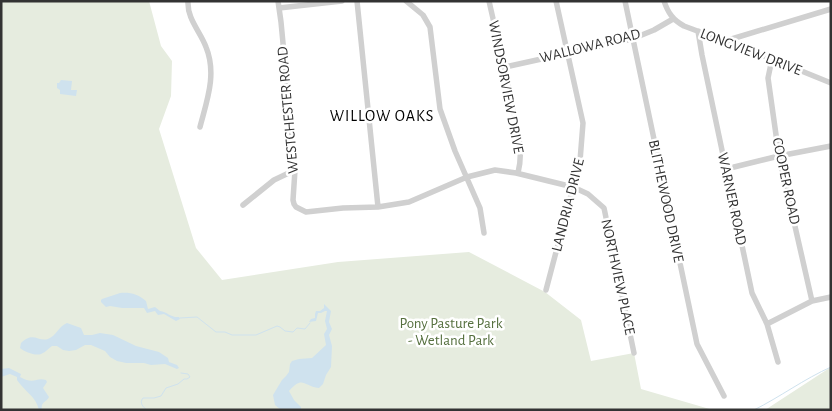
<svg xmlns="http://www.w3.org/2000/svg" width="832" height="411" viewBox="0 0 832 411" font-family="'Alegreya Sans',sans-serif">
  <style>
    .green { fill: #e6ecdf }
    .water { fill: #cfe2ee }
    .lines { fill: none; stroke-linecap: round; stroke-linejoin: round }
    .stream { stroke: #cfe2ee; stroke-width: 1 }
    .minor { stroke: #d0d0d0; stroke-width: 5.5 }
    .labels { text-anchor: middle; dominant-baseline: central; stroke-width: 5; stroke-linejoin: round; paint-order: stroke }
    .street-label { font-size: 15px; fill: #333; stroke: #fff }
    .park-label { font-size: 15px; fill: #56703f; stroke: #fff }
    .neighbourhood-label { font-size: 16px; letter-spacing: 1px; fill: #000; stroke: #fff }
  </style>
  <rect width="100%" height="100%" fill="#fff"/>
  <path class="green" d="M1,1H149L161,46L172,61L171,96L159,129L196,248L222,280L338,262L469,252L545,292L581,320L591,361L634,353L641,389L713,410H1Z
    M831,367V410H765Z"/>
  <path class="water" d="M61,80L72,81L71,90H77L76,96L60,94V90L57,88V83H59Z
    M120,293C130,292 138,294 146,301L148,309L155,307L160,311C167,312 172,318 179,317L180,319L176,321L164,314L158,315L155,311L147,313L144,308H122L110,306L106,307L101,302V300L102,299Z
    M324,304L331,311L329,322L332,329L329,335L332,346L331,367L326,375L323,384L319,388C303,386 303,375 289,391L294,400L301,407V410H281L275,405L273,395L282,380L286,376L289,372L290,364L292,361L299,359L312,358L326,345L324,334L327,329L325,321L327,311H325L321,313H318L316,321L309,322L311,319L315,318V314L316,311H320L324,308Z
    M67,323L81,328L84,335H92L100,333L113,335L136,346L159,352L168,358L169,362L177,365L179,368L177,369L165,364L151,365L144,363H126L117,361L110,357L105,351L91,345H85L76,350L69,351L63,350L57,346H52C49,348 46,352 41,354C35,356 25,352 20,348L21,343C33,331 38,342 48,339C56,336 59,326 67,323Z
    M9,368L21,374L20,377C34,385 36,377 46,380L47,382L43,388L49,397C47,402 40,402 42,410H39C36,396 24,391 17,380V377L10,374L1,377V369Z"/>
  <g class="lines">
    <path class="stream" d="M180,318L197,317L216,332H225L232,335H256L277,326L280,327L285,331L293,332L297,328L305,329L310,323
      M147,410C143,407 139,403 143,398H154L161,396L166,388L178,384L184,379H187L190,377L188,374L181,373
      M754,410C780,397 804,379 831,367"/>
    <path class="minor" d="M188,1C187,19 200,31 206,47C217,74 207,100 200,127
      M278,1L281,22L295,170L293,200L294,204L296,207L306,212L343,208L378,207L409,202L467,177L495,170L516,173L573,187L588,194L604,208L634,353
      M357,1L378,207
      M406,1L423,15L430,27L440,109L455,151L480,208L484,233
      M489,1C497,37 506,72 513,108C517,131 524,150 518,173
      M625,1L697,344L724,396
      M664,1C668,13 673,20 684,26L772,59L831,83
      M279,8L342,1
      M698,31L702,55L752,293L767,324L778,362
      M725,41L831,9
      M772,59L768,78L779,156L812,301
      M505,67L632,39L654,30L673,19
      M726,169L779,156L831,146
      M243,205L274,180L295,170
      M546,290L580,161L583,123L556,1
      M767,324L812,301L831,297"/>
  </g>
  <g class="labels">
    <g class="street-label">
      <text transform="translate(590 46) rotate(-14)">WALLOWA ROAD</text>
      <text transform="translate(751 52) rotate(21)">LONGVIEW DRIVE</text>
      <text transform="translate(506 87) rotate(79)">WINDSORVIEW DRIVE</text>
      <text transform="translate(288 110) rotate(-95)">WESTCHESTER ROAD</text>
      <text transform="translate(786 181) rotate(78)">COOPER ROAD</text>
      <text transform="translate(732 199) rotate(78)">WARNER ROAD</text>
      <text transform="translate(666 201) rotate(78)">BLITHEWOOD DRIVE</text>
      <text transform="translate(568 205) rotate(-76)">LANDRIA DRIVE</text>
      <text transform="translate(618 277) rotate(78)">NORTHVIEW PLACE</text>
    </g>
    <g class="park-label">
      <text x="451" y="323">Pony Pasture Park<tspan x="451" dy="17">- Wetland Park</tspan></text>
    </g>
    <g class="neighbourhood-label">
      <text x="382" y="116">WILLOW OAKS</text>
    </g>
  </g>
  <rect width="832" height="411" fill="none" stroke="#333333" stroke-width="5"/>
</svg>
